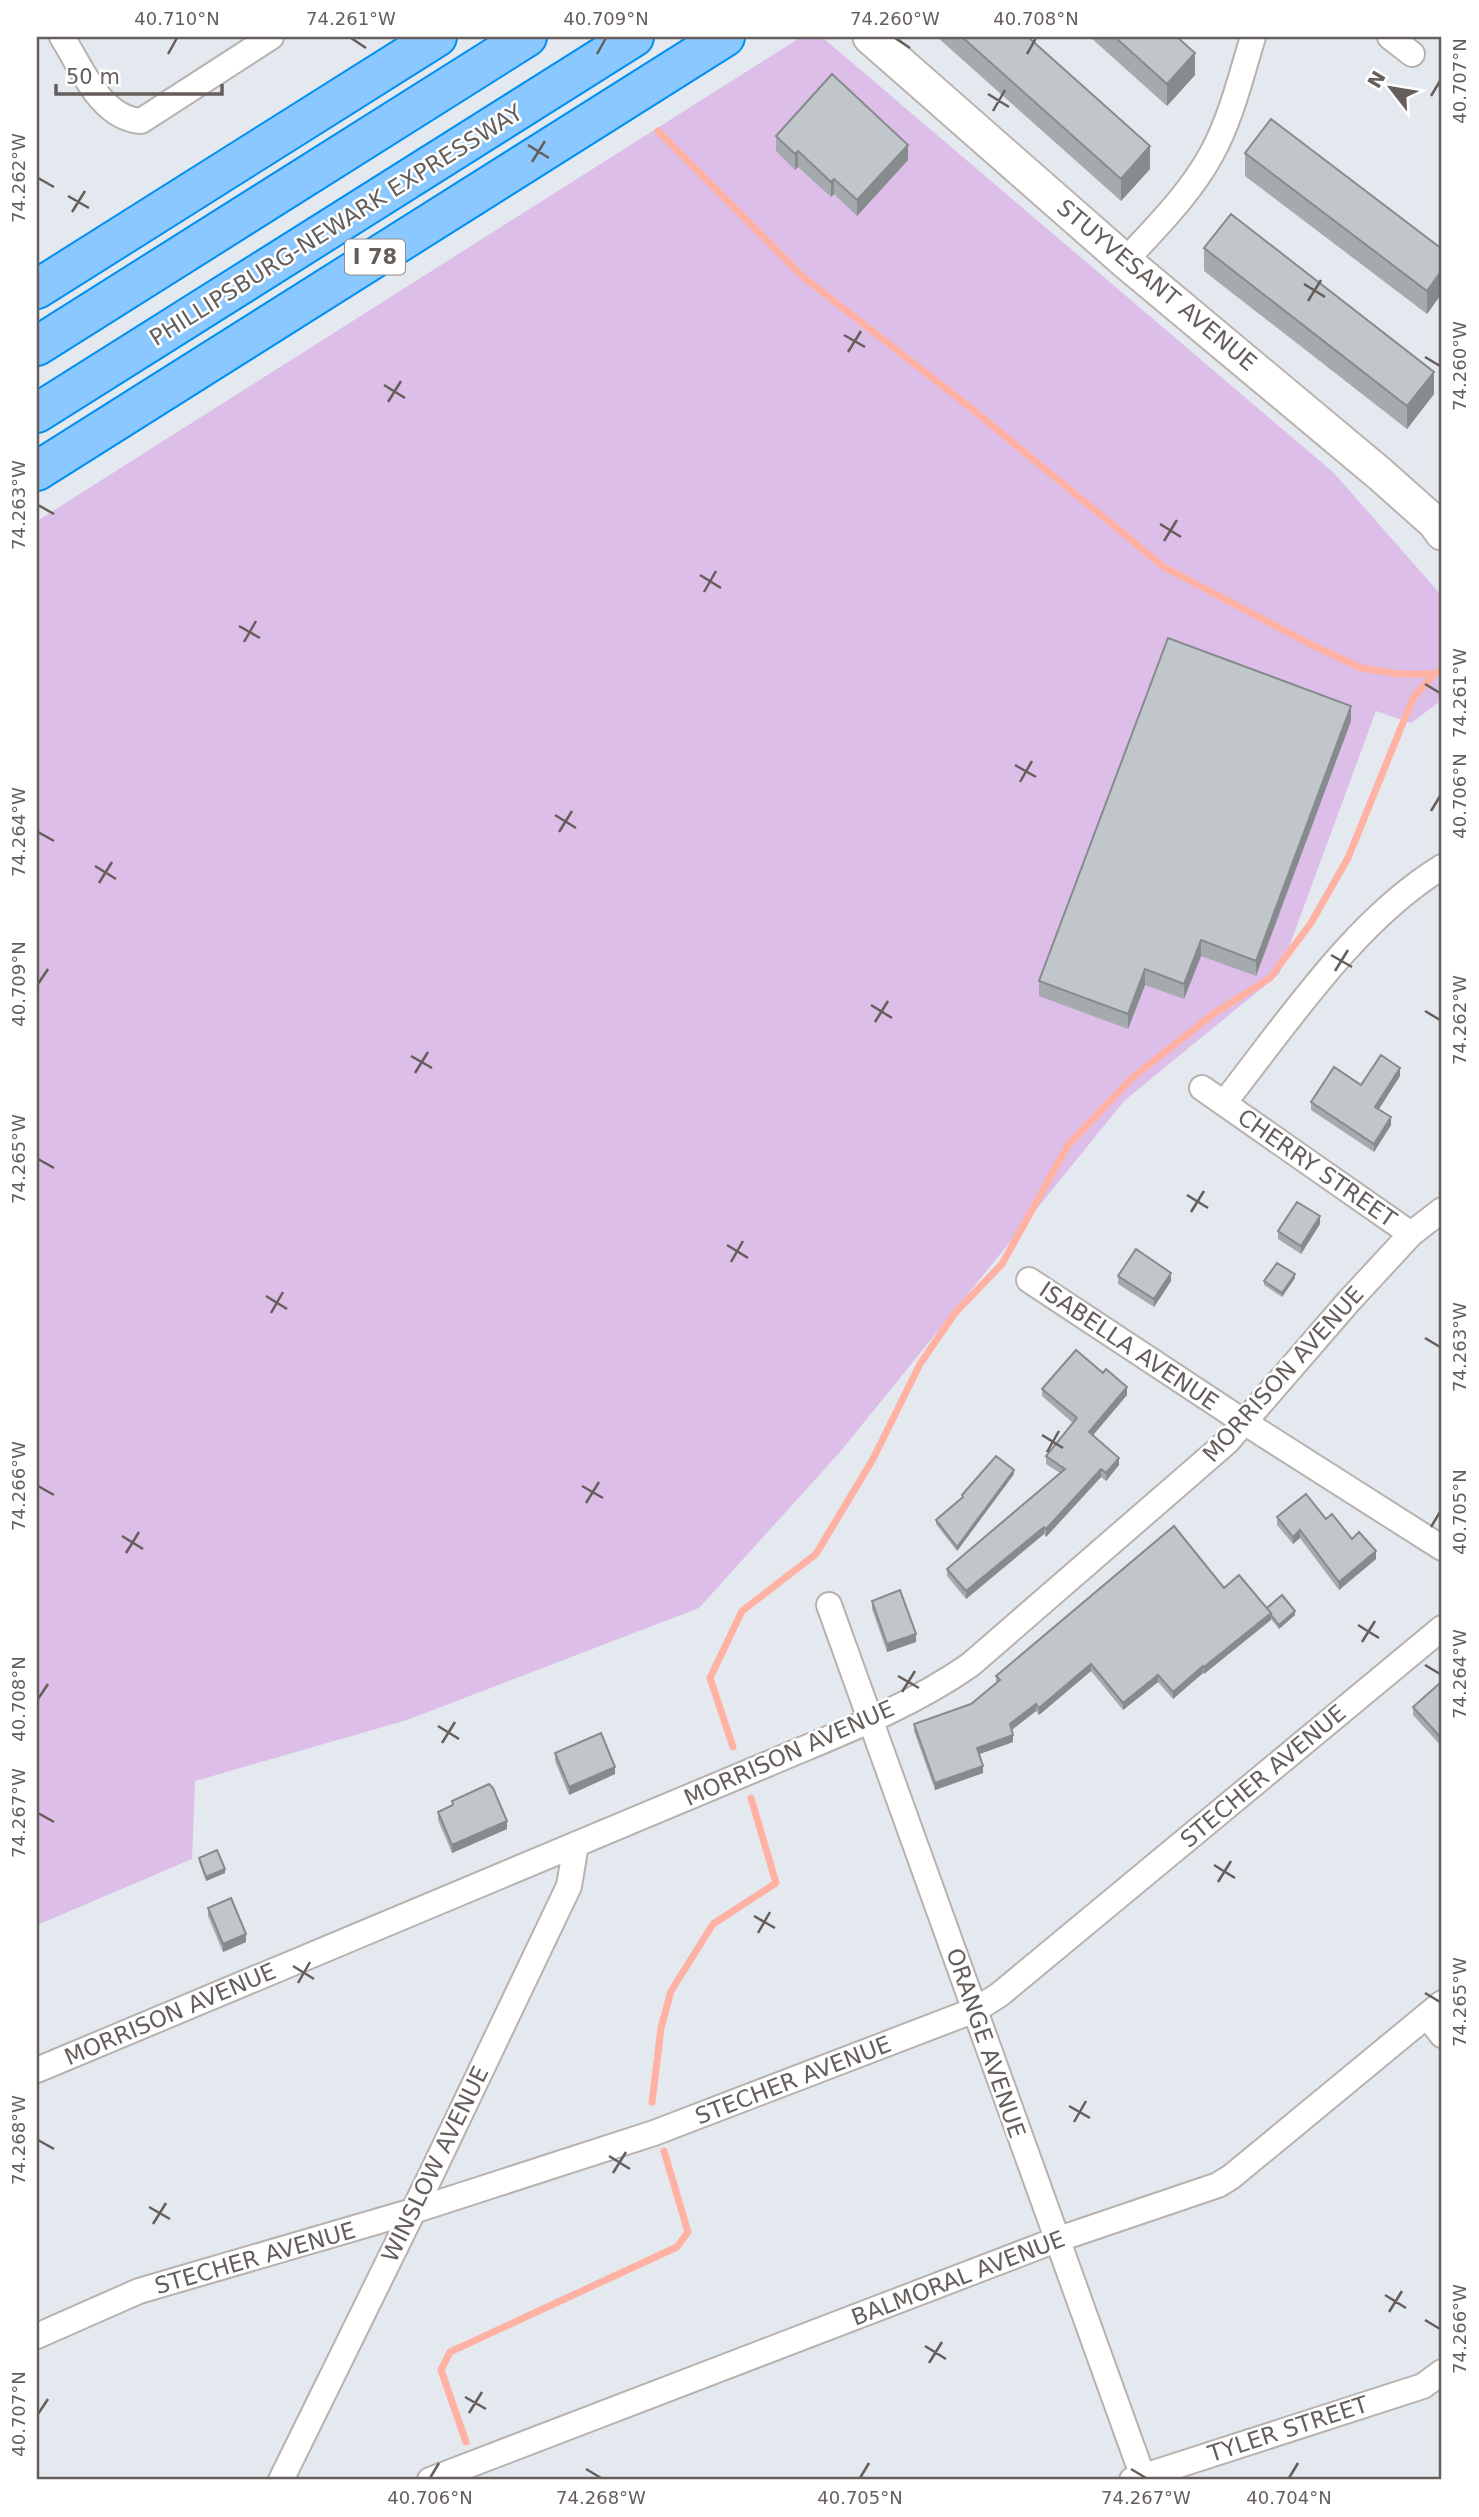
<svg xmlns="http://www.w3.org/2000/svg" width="1479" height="2517" viewBox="0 0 1479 2517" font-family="'DejaVu Sans',sans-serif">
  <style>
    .green { fill: #dcbee8 }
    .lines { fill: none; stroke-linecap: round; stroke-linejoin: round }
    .stream { stroke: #ffb2a3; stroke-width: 7 }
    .street-casing { stroke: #b7b2af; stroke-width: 28 }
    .secondary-casing { stroke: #b9b3b0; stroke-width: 37 }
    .highway-casing { stroke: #008ff2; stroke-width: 42 }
    .street { stroke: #fff; stroke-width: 24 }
    .secondary { stroke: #fff; stroke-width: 33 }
    .highway { stroke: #8ac8ff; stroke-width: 38 }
    .wall { fill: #a5aaae }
    .shaded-wall { fill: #868b8d }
    .building { fill: #c0c6ca; stroke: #868b8d; stroke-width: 2 }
    .ticks { fill: none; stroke: #655e5b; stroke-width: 2.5 }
    .labels { text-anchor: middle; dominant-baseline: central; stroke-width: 5; stroke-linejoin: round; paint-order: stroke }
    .shield { fill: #fff; stroke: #938e8c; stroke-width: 2 }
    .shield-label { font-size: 21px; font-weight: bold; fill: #655e5b }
    .street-label { font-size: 23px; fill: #655e5b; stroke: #fff }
    .neatline { fill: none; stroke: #655e5b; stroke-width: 2.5 }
    .ticks-label { font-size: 18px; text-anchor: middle; fill: #655e5b }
  </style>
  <rect width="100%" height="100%" fill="#e3e9ef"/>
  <path class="green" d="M801,37H822L1334,473L1442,596V700L1411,723L1376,711L1279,974L1124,1101L840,1452L699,1608L407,1720L195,1781L192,1859L37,1925V521Z"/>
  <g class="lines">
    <path class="stream" d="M658,131L802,276L972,409L1164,567L1310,644L1361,668L1399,674H1434L1442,670
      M733,1747L710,1678L742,1611L816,1554L873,1459L920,1364L955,1313L1002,1264L1068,1145L1132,1078L1213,1014L1270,978L1311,923L1348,858L1413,698L1434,674
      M652,2102L661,2028L671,1991L713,1924L776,1883L751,1798
      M466,2442L441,2370L450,2352L677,2247L688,2232L664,2151"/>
    <defs>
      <path id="street" d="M62,37C82,68 100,118 141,121L271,37
        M1390,37L1412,54
        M1125,261C1155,228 1189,195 1211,155C1231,119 1241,76 1253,37
        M1202,1088L1411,1234
        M1224,1103C1287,1023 1355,920 1442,867
        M1029,1280L1244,1422L1442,1548
        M829,1605L1144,2480
        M1427,2016L1442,2035
        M37,2070L763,1766C833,1736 907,1709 970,1665L1227,1442L1349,1301L1411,1234L1442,1210
        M37,2336L139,2291L413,2211L654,2133L975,2010L999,1995L1442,1628
        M281,2480L431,2175L569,1886L576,1844
        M430,2480L1056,2240L1218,2185L1231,2177L1442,2003
        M1132,2480L1423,2386L1442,2372"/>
      <path id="secondary" d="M870,37L1125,261L1380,474L1435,523L1442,533"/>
      <path id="highway" d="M37,289L437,37
        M37,346L527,37
        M37,413L634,37
        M37,471L725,37"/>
    </defs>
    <use href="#street" class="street-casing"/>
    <use href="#secondary" class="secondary-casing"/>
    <use href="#highway" class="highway-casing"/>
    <use href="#street" class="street"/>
    <use href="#secondary" class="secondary"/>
    <use href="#highway" class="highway"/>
  </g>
  <path class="wall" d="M937,37H1028L1150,169L1121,201Z
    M1090,37H1177L1195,75L1167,106Z
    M776,136L908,160L857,216L834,194L831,197L798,167L795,170L776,151Z
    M1245,153L1442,249V293L1427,314L1245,176Z
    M1204,248L1434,394L1407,429L1204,271Z
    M1442,375V409L1440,398V376Z
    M1351,721L1256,976L1201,956L1184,999L1145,985L1128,1029L1039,996V981Z
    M1400,1076L1379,1109L1391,1125L1374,1152L1311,1110V1102L1361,1085Z
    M1320,1224L1301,1254L1278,1239V1231Z
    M1118,1276L1171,1281L1154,1307L1118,1284Z
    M1295,1278L1282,1297L1264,1285V1281Z
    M1042,1389L1127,1395L1092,1436L1119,1465L1106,1481L1101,1477L1046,1537L1044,1534L966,1599L947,1576V1569L1060,1473L1046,1464V1456L1073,1423L1042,1396Z
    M1014,1474L957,1551L936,1524V1520L962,1498V1495Z
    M1277,1517L1326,1519L1352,1539L1376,1559L1339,1590L1300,1538L1293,1544L1277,1525Z
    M1224,1588L1267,1608L1295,1615L1279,1629L1271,1619L1204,1674L1203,1673L1173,1699L1158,1682L1123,1710L1091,1671L1039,1715L1036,1711L1012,1730L1013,1742L979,1754L983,1773L935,1790L914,1731V1724L971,1704L996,1683V1676Z
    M872,1601L916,1642L887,1652L872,1609Z
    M1442,1686V1747L1413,1715V1707Z
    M555,1753L615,1774L569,1795L555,1761Z
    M452,1801L507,1829L452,1853L438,1820V1812L452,1806Z
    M199,1858L225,1873L206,1881L199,1862Z
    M208,1908L246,1942L223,1952L208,1916Z"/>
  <path class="shaded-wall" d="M1195,53V75L1167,106V84Z
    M908,145V160L857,216V200Z
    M1150,146V169L1121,201V179Z
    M798,151V167L795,170V154Z
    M834,179V194L831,197V182Z
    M1442,270V293L1427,314V291Z
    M1434,372V394L1407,429V406Z
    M1351,706V721L1256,976V961Z
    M1201,940V956L1184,999V984Z
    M1145,969V985L1128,1029V1014Z
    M1400,1068V1076L1375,1115V1107Z
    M1391,1117V1125L1374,1152V1144Z
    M1320,1216V1224L1301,1254V1246Z
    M1171,1273V1281L1154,1307V1299Z
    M1295,1274V1278L1282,1297V1293Z
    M1127,1387V1395L1089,1440V1432Z
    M1119,1458V1465L1106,1481V1473Z
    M1101,1469V1477L1046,1537V1529Z
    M1014,1470V1474L957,1551V1547Z
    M1044,1527V1534L966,1599V1591Z
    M1300,1530V1538L1293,1544V1537Z
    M1376,1551V1559L1339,1590V1582Z
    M1295,1611V1615L1279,1629V1625Z
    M1271,1613V1620L1204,1674V1667Z
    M916,1634V1642L887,1652V1644Z
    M1091,1664V1671L1039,1715V1708Z
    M1203,1666V1673L1173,1699V1692Z
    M1158,1675V1682L1123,1710V1703Z
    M1036,1704V1711L1010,1731V1724Z
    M1013,1735V1742L977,1755V1748Z
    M983,1766V1773L935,1790V1783Z
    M615,1767V1774L569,1795V1787Z
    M507,1821V1829L452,1853V1845Z
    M225,1869V1873L206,1881V1877Z
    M246,1934V1942L223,1952V1944Z"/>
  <path class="building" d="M962,37H1028L1150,146L1121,179Z
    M1115,37H1177L1195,53L1167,84Z
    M832,74L908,145L857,200L834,179L831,182L798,151L795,154L776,136Z
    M1271,119L1442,249V270L1427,291L1245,153Z
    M1231,214L1434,372L1407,406L1204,248Z
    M1168,638L1351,706L1256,961L1201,940L1184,984L1145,969L1128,1014L1039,981Z
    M1381,1055L1400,1068L1375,1107L1391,1117L1374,1144L1311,1102L1334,1067L1361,1085Z
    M1297,1202L1320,1216L1301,1246L1278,1231Z
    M1136,1249L1171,1273L1154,1299L1118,1276Z
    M1277,1263L1295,1274L1282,1293L1264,1281Z
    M1076,1350L1103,1373L1106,1369L1127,1387L1089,1432L1119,1458L1106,1473L1101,1469L1046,1529L1044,1527L966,1591L947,1569L1065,1469L1046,1456L1077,1418L1042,1389Z
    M996,1456L1014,1470L957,1547L936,1520L963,1497L962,1495Z
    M1306,1494L1326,1519L1332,1514L1352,1539L1359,1532L1376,1551L1339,1582L1300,1530L1293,1537L1277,1517Z
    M1174,1526L1224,1588L1239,1575L1271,1613L1204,1667L1203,1666L1173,1692L1158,1675L1123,1703L1091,1664L1039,1708L1036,1704L1010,1724L1013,1735L977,1748L983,1766L935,1783L914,1724L971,1704L1000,1680L996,1676Z
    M900,1590L916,1634L887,1644L872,1601Z
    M1282,1595L1295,1611L1279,1625L1271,1615V1613L1267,1608Z
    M1440,1683L1442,1686V1739L1413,1707Z
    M601,1733L615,1767L569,1787L555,1753Z
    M489,1784L493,1788L507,1821L452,1845L438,1812L453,1805L452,1801Z
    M217,1850L225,1869L206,1877L199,1858Z
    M231,1898L246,1934L223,1944L208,1908Z"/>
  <path class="ticks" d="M351,38L366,48M895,38L910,48M168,54L177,38M597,54L606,38M1027,54L1036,38M988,94L1009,107M1431,96L1440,81M993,111L1005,90M528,145L549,158M532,162L545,141M38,178L54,187M68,196L89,208M72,212L85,191M1304,284L1325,297M1308,301L1321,280M844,335L865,347M848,352L861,331M1425,357L1440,366M384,385L405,398M388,402L401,381M38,505L54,514M1160,524L1181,537M1164,541L1177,520M700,575L721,588M704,592L716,571M239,626L260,638M244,642L256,621M1425,684L1440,693M1015,765L1036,777M1020,782L1032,761M1431,811L1440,796M555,815L576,828M38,832L54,841M559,832L572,811M95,866L116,879M99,883L112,862M1331,955L1352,967M1335,971L1348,950M38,984L48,969M871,1005L892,1018M1425,1011L1440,1020M875,1022L888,1001M411,1056L432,1068M415,1073L428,1052M38,1159L54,1168M1187,1195L1208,1208M1191,1212L1204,1191M727,1245L748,1258M731,1262L743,1241M266,1296L287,1309M271,1313L283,1292M1425,1338L1440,1347M1042,1435L1063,1448M1047,1452L1059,1431M38,1486L54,1495M582,1486L603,1498M586,1503L599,1482M1431,1527L1440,1512M122,1536L143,1549M126,1553L139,1532M1358,1625L1379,1638M1362,1642L1375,1621M1425,1665L1440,1674M898,1676L919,1688M902,1692L915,1671M38,1699L48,1684M438,1726L459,1739M442,1743L455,1722M38,1813L54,1822M1214,1865L1235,1878M1218,1882L1231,1861M754,1916L775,1928M758,1933L770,1912M293,1966L314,1979M298,1983L310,1962M1425,1993L1440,2002M1069,2106L1090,2118M1074,2122L1086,2101M38,2140L54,2149M609,2156L630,2169M613,2173L626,2152M149,2207L170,2219M153,2224L166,2203M1385,2295L1406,2308M1389,2312L1402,2291M1425,2320L1440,2329M925,2346L946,2359M929,2363L942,2342M465,2397L486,2409M469,2413L482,2392M38,2414L48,2399M586,2469L601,2478M1131,2469L1146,2478M430,2478L439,2463M860,2478L869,2463M1289,2478L1298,2463"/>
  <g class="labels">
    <rect class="shield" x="345" y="239.5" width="60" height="35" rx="5"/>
    <g class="shield-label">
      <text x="375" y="257">I 78</text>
    </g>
    <g class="street-label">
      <text transform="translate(336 225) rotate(-32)">PHILLIPSBURG-NEWARK EXPRESSWAY</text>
      <text transform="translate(1157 285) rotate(40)">STUYVESANT AVENUE</text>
      <text transform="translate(1317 1168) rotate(35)">CHERRY STREET</text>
      <text transform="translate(1129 1346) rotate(34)">ISABELLA AVENUE</text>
      <text transform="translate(1283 1374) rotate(-48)">MORRISON AVENUE</text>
      <text transform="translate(789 1753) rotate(-24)">MORRISON AVENUE</text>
      <text transform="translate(1263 1776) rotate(-40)">STECHER AVENUE</text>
      <text transform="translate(170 2014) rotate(-23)">MORRISON AVENUE</text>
      <text transform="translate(986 2043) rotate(71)">ORANGE AVENUE</text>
      <text transform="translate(793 2080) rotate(-21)">STECHER AVENUE</text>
      <text transform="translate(435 2164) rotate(-64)">WINSLOW AVENUE</text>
      <text transform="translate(255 2258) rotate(-16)">STECHER AVENUE</text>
      <text transform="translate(958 2278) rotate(-21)">BALMORAL AVENUE</text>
      <text transform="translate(1288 2429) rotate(-18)">TYLER STREET</text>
    </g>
  </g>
  <rect width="1479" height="2517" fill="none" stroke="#ffffff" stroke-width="77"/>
  <g transform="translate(1391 88) rotate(301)" stroke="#ffffff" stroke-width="5" paint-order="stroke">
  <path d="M0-5L12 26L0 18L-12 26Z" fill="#655e5b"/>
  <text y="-10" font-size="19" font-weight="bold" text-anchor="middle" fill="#655e5b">N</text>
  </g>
  <path d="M56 84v10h166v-10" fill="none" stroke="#655e5b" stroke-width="3.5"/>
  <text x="66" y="84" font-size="21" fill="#655e5b" stroke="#ffffff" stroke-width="5" paint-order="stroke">50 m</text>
  <rect x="38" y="38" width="1402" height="2440" class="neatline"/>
  <g class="ticks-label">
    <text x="177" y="25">40.710°N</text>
    <text x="351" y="25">74.261°W</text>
    <text x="606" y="25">40.709°N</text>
    <text x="895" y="25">74.260°W</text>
    <text x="1036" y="25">40.708°N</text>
    <text transform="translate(1460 81) rotate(-90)" y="6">40.707°N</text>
    <text transform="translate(19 178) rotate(-90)" y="6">74.262°W</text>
    <text transform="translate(1460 366) rotate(-90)" y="6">74.260°W</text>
    <text transform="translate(19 505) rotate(-90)" y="6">74.263°W</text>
    <text transform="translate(1460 693) rotate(-90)" y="6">74.261°W</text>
    <text transform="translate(1460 796) rotate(-90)" y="6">40.706°N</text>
    <text transform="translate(19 832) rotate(-90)" y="6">74.264°W</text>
    <text transform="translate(19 984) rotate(-90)" y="6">40.709°N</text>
    <text transform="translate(1460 1020) rotate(-90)" y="6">74.262°W</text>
    <text transform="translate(19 1159) rotate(-90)" y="6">74.265°W</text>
    <text transform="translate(1460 1347) rotate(-90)" y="6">74.263°W</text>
    <text transform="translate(19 1486) rotate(-90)" y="6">74.266°W</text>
    <text transform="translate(1460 1512) rotate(-90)" y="6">40.705°N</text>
    <text transform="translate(1460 1674) rotate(-90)" y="6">74.264°W</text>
    <text transform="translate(19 1699) rotate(-90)" y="6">40.708°N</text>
    <text transform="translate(19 1813) rotate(-90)" y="6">74.267°W</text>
    <text transform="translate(1460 2002) rotate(-90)" y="6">74.265°W</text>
    <text transform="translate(19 2140) rotate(-90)" y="6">74.268°W</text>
    <text transform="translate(1460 2329) rotate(-90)" y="6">74.266°W</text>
    <text transform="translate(19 2414) rotate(-90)" y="6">40.707°N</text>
    <text x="430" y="2504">40.706°N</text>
    <text x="601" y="2504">74.268°W</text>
    <text x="860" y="2504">40.705°N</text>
    <text x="1146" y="2504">74.267°W</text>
    <text x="1289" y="2504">40.704°N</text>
  </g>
</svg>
